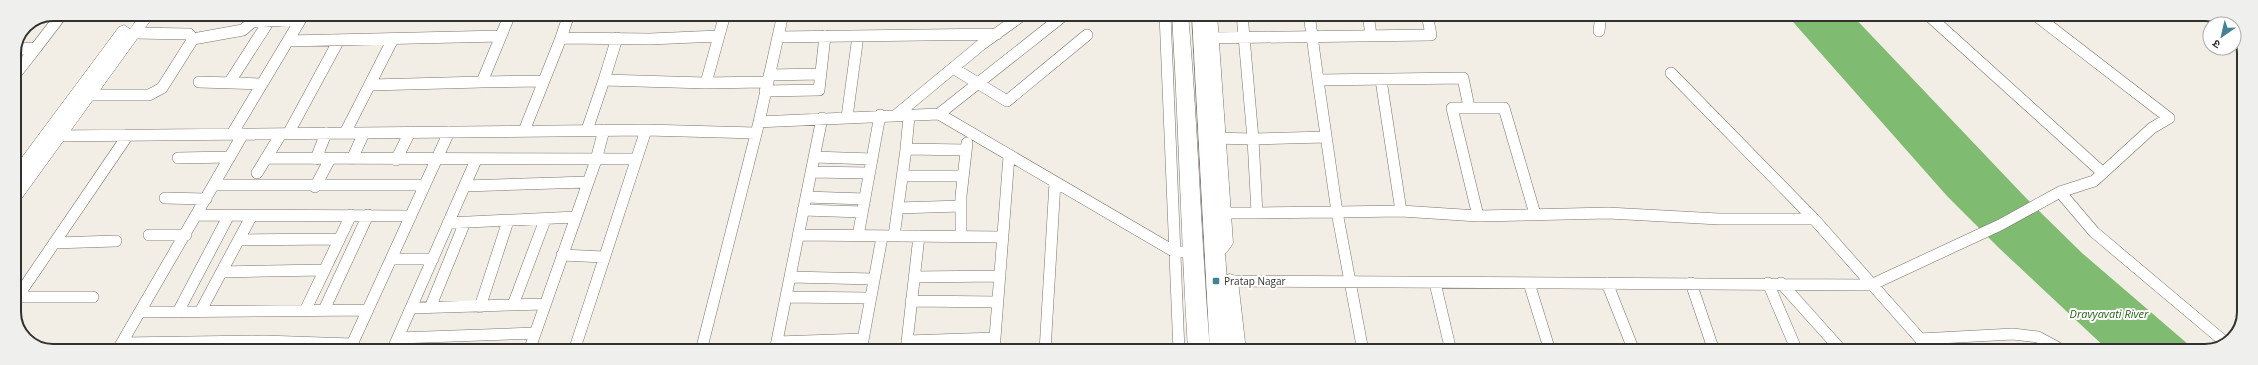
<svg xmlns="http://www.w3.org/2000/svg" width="2258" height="365" viewBox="0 0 2258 365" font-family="'Open Sans','Noto Sans Devanagari',sans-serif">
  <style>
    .water { fill: #7fbb70 }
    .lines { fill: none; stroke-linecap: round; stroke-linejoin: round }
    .street-casing { stroke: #7b766e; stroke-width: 12 }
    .secondary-casing { stroke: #7b766e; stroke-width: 1 }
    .highway-casing { stroke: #7b766e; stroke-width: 1 }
    .street { stroke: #fff; stroke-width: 11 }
    .secondary { fill: #fff; fill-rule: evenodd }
    .highway { fill: #fff; fill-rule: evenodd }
    .poi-dot { fill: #438197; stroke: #fff; stroke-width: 1.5 }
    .labels { text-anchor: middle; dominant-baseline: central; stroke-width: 4; stroke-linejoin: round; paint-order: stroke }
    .poi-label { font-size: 10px; fill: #33312e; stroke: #fff; text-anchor: start }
    .water-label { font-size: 11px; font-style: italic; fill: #276116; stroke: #fff }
    .rim { fill: none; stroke: #33312e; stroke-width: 2 }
  </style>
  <rect width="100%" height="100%" fill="#f3eee5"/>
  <path class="water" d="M1786,14H1851L2026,198L2082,253L2196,351H2109L2000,249L1947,196Z"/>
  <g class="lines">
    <defs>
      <path id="street" d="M510,14L482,82L543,81
        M569,14L561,38L650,39L718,36
        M1165,14L1179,351
        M1242,14L1253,139L1325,137
        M1309,14L1318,80L1463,78L1469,107
        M1368,14L1371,35
        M1927,14L2103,173
        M1599,31L1601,14
        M778,37L997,34
        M1204,38L1431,35L1427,14
        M193,39L243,30L252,22L301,19
        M288,41L501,36
        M16,49L36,48L62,14
        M953,68L1007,101L1087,35
        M1671,73L1814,219L1931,351
        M769,75L820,74
        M14,76L36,48
        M604,80L617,38
        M1318,80L1337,212L1401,211L1478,216L1608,213L1719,219H1814
        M1381,80L1401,211
        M199,82L262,84
        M229,83L269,21
        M706,83L767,82
        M371,85L482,82
        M765,91L819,90L825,36
        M89,95H149L162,88L193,39L189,34L134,33
        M939,114L1063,16L1060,14
        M895,116L982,44L1024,14
        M847,117L858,36
        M759,122L939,114L1175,252H1192
        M587,130L604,80L706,83L725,14
        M524,131L561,38
        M345,133L393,39
        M232,134L304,14
        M288,134L339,40
        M53,136L646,130L756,133
        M1212,138L1253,139L1257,213L1337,212L1363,351
        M906,149L909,116
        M814,157L872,159
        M178,158L230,157
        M266,158L636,159
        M316,159L326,133
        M352,159L364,133
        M396,160L410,132
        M811,172L869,173
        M257,173L281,134
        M902,176H963
        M214,185H425
        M465,186L588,182
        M315,187L330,159
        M2060,192L2094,232L2226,343
        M806,197L865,199
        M165,198L206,199
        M898,208L961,206
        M803,210L862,212
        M1216,213H1257
        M197,215L411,216
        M1478,216L1452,108H1504L1535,214
        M448,223L576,217
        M149,235H186
        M798,235L1003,237
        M858,236L880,115
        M894,236L906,149L966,150
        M961,236V196L967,143
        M240,240L339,239
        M54,243L116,241
        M562,255L604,257
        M391,259H433
        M222,272L323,270
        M790,277L874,279
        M914,277L1000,276
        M1223,281L1871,285L2000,225L2060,192L2094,181L2152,128L2169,118L2034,14
        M1435,283L1451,351
        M1529,283L1550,351
        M1607,283L1634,351
        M1691,283L1714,351
        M1768,283L1797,351
        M1781,283L1842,351
        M18,297H93
        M786,297L870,298
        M911,301L998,302
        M14,302L128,135
        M513,305L545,220
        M480,307L508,221
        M411,308L545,304
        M430,308L465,222
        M324,310L368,215
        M305,311L351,215
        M140,312L368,310
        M178,312L229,215
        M200,312L252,215
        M398,338L535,333
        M1920,339L2013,334L2038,337L2064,351
        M907,341L995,338
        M777,342L863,339
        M122,343L264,341L352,344
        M46,350H73
        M117,351L243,134
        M349,351L449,132
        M392,351L476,160
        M529,351L596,160L604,130
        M574,351L646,130
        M701,351L759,122L783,14
        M775,351L822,118
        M861,351L882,237
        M906,351L919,236
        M994,351L1009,156
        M1045,351L1055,182"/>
      <path id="secondary" d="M141,14H155L19,202L14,204V168L119,27L124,25L130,29Z
        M1203,14H1217L1233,243C1228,252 1219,262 1208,259L1206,254L1217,241Z
        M1230,274L1236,276L1238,281L1246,351H1230L1222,281L1224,276Z"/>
      <path id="highway" d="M1172,14H1188C1198,126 1201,239 1210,351H1188C1181,239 1179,126 1172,14Z
        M1192,14H1208L1232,351H1210Z"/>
    </defs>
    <use href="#street" class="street-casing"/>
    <use href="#secondary" class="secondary-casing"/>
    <use href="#highway" class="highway-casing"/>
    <use href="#street" class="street"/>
    <use href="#secondary" class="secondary"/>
    <use href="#highway" class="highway"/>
  </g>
  <rect class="poi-dot" x="1212" y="277" width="8" height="8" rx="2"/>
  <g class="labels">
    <g class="poi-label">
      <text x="1224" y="281">Pratap Nagar</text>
    </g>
    <g class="water-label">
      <text x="2109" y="313">Dravyavati River</text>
    </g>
  </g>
  <path d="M0 0H2258V365H0ZM53 21H2205A32 32 0 0 1 2237 53V312A32 32 0 0 1 2205 344H53A32 32 0 0 1 21 312V53A32 32 0 0 1 53 21Z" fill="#efefee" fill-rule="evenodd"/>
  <path class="rim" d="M53 21H2205A32 32 0 0 1 2237 53V312A32 32 0 0 1 2205 344H53A32 32 0 0 1 21 312V53A32 32 0 0 1 53 21Z"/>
  <g transform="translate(2222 36) rotate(214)"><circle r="19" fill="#ffffff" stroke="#adadab"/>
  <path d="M0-3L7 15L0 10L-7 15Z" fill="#438197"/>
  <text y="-6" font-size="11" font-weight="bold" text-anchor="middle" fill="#33312e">उ</text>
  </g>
</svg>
